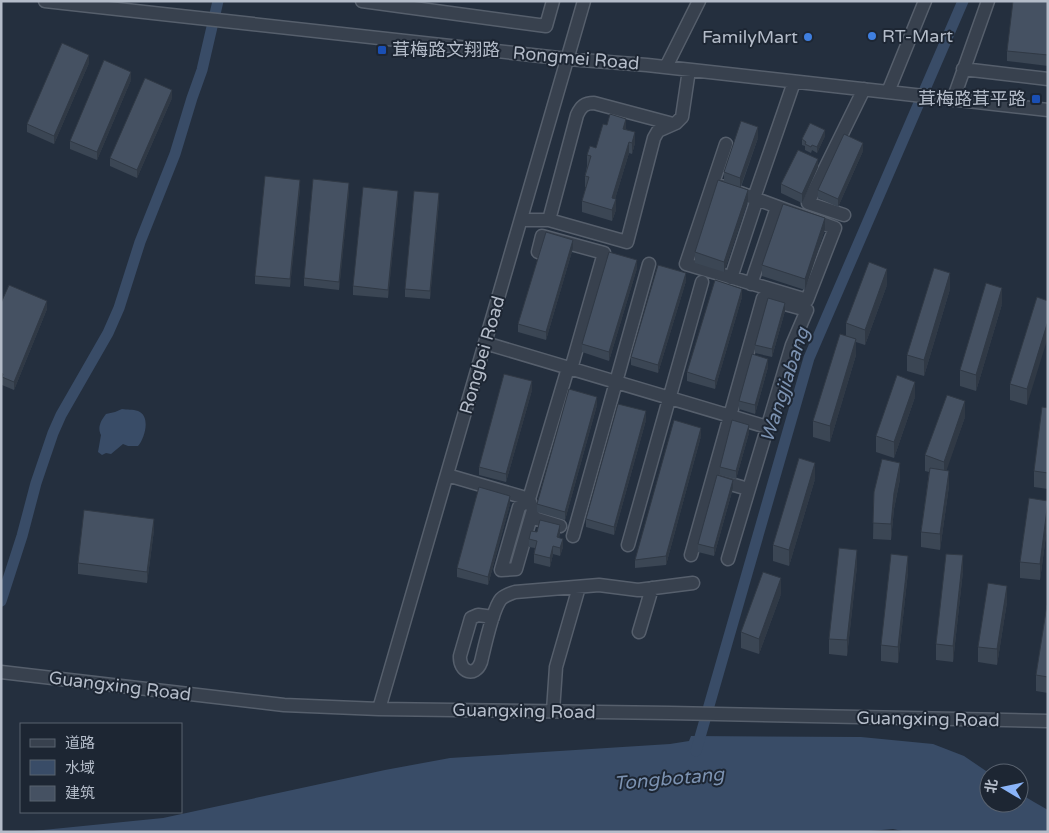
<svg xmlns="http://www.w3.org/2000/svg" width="1049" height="833" viewBox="0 0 1049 833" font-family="'Varela Round','Noto Sans SC',sans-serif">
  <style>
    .water { fill: #394c67 }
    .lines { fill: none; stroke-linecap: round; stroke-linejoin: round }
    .canal { stroke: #394c67; stroke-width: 11 }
    .minor-casing { stroke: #565f6c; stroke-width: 15 }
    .minor { stroke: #38414e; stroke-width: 12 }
    .wall { fill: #3b4654 }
    .shaded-wall { fill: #303945 }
    .building { fill: #455162; stroke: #303945 }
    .shop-dot { fill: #3f7fe0; stroke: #1d2633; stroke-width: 2 }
    .transit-dot { fill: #1a4fb4; stroke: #1d2633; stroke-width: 2 }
    .labels { text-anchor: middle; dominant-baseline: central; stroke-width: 4; stroke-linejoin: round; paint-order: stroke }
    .poi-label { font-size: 18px; fill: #b4bcc9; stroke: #1d2633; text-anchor: start }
    .street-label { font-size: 18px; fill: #b4bcc9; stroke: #1d2633 }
    .water-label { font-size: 19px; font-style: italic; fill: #7c92b1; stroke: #1d2633 }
  </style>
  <rect width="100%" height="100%" fill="#242f3e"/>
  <path class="water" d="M122,409C127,410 133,409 138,411C151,416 145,438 138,446H128L123,444L111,454L106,453L102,455L98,452L101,435C97,428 101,420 106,414L115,412Z
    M691,736L861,737L933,744L964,756L989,773V803H1019V793L1034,802L1048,810V832H907L893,829L859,832H23L163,818L385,770L450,758L670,744L689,741Z"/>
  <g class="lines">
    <path class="canal" d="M1,601L22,536L36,483L53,433L61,415L108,333L119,308L140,242L175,154L192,98L202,70L218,1
      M696,751L809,358L963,1"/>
    <defs>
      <path id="minor" d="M45,1L568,59L647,65L1048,110
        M362,1L546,26L553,1
        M666,67L699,1
        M963,69L1048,79
        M888,92L925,1
        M953,100L988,1
        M713,183L835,228L807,300L686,264L726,144
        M754,198L794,82
        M844,215L808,203L864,89
        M521,220H549L627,242L654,138L658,131L676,123L682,117L689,70
        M549,220L577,115C581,106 585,103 594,103L673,124
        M538,252L542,236L604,253L571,369
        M731,278L757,199
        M751,284L777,207
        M485,343L767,427
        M447,475L529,499L568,368
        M717,480L748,489
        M529,499L533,510L516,569L501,570L519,507Z
        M531,517L560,526
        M573,536L649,264
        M628,545L702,282
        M691,555L763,298L807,310L792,345L728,559
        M493,617L478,615L471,618L460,656C459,672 475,678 481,662C484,649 493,608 501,599C505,595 509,594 515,592L599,585L638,590L693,583
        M639,632L652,588
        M1,672L284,705L379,709L670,713L1048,721
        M379,709L584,1
        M553,711L556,667L579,587"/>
    </defs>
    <use href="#minor" class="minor-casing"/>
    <use href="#minor" class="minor"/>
  </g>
  <path class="wall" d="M1048,1V66L1007,61V51Z
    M89,63L54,144L27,132V124Z
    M131,80L97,160L70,149V141Z
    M172,98L137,178L110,166V158Z
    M626,129L635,143L632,154L629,153L615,199L616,210L612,221L582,212V201L586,187H585V176L587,166V155L596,148Z
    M825,136L817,153L812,150L811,153L805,150V146L802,145V139Z
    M758,138L741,187L748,201L724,272L695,263V252L724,182V172Z
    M863,151L838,207L818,198V190Z
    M818,167L802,203L781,193V184Z
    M300,188L290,287L255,284V276Z
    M349,191L339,290L304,286V278Z
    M398,199L388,298L353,295V286Z
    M439,201L430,299L405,297V289Z
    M825,229L805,290L762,276V265Z
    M573,248L546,340L518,332V324Z
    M637,268L609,361L582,352V344Z
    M686,281L658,373L631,365V357Z
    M887,285L865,345L856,342V355L830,442L813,437V421L846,336V323Z
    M950,289L924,376L907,371V355Z
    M742,297L715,389L687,381V372Z
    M1037,297L1027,405L1010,400V384Z
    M1,303L47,309L14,390L2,385V382H1Z
    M1002,304L976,391L960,386V370Z
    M785,311L772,357L755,353V345Z
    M768,367L755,414L739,409V401Z
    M532,390L506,482L479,475V467Z
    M915,397L894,458L876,452V436Z
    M597,405L565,520L537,512V504Z
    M1048,408V489L1034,487V471Z
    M965,417L946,470L949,486L940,550L921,547V532L929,472L925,471V455Z
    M646,420L614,535L586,527V519Z
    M749,433L736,479L720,475V467Z
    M701,436L666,565L635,568V560Z
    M815,479L789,566L773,561V545Z
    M900,479L894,509L891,540L873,539L874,492Z
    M733,488L714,556L698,552V544Z
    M1048,501V521L1040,580L1020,578V562Z
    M510,504L488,585L457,577V568Z
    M154,530L147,583L78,574V563Z
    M537,532L560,533L559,538L563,547L560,556L553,554L550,567L534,563V554L535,548L529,547V539Z
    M857,566L847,656L829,654V639Z
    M963,571L953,662L936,660V644Z
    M908,572L898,663L881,661V645Z
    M781,594L759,654L741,648V632Z
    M1007,602L997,665L978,662V647Z
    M1048,605V693L1036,691V675Z"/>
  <path class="shaded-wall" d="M89,55V63L54,144V136Z
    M131,72V80L97,160V152Z
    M172,90V98L137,178V170Z
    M626,119V129H623Z
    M758,127V138L740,188V178Z
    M825,130V136L817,153V147Z
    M635,132V143L632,154V143Z
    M629,142V153L612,209V198Z
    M863,143V151L838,207V199Z
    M818,159V167L802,203V194Z
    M300,180V188L290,287V279Z
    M349,183V191L339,290V282Z
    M748,190V201L724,272V262Z
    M398,191V199L388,298V290Z
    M439,193V201L430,299V291Z
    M616,199V210L612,221V210Z
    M825,218V229L805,290V279Z
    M573,240V248L546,340V332Z
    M637,260V268L609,361V352Z
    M887,269V285L865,345V330Z
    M686,273V281L658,373V365Z
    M950,273V289L924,376V360Z
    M1002,288V304L976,391V375Z
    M742,289V297L715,389V381Z
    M47,301V309L14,390V382Z
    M785,303V311L772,357V349Z
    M1048,321V337L1027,405V389Z
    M856,339V355L830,442V426Z
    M768,359V367L755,414V405Z
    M532,381V390L506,482V474Z
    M915,382V397L894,458V442Z
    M597,397V405L565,520V512Z
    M965,401V417L944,478V462Z
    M646,411V420L614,535V527Z
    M749,425V433L736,479V471Z
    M701,428V436L666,565V556Z
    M815,463V479L789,566V550Z
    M900,463V479L894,509L891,540V524L894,493Z
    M949,471V486L940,550V534Z
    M733,480V488L714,556V548Z
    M510,496V504L488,585V577Z
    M1048,505V521L1040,580V564Z
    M154,519V530L147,583V572Z
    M560,525V533L557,546V537Z
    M563,539V547L560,556V548Z
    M553,546V554L550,567V558Z
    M857,550V566L847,656V640Z
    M963,555V571L953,662V646Z
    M908,556V572L898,663V647Z
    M781,578V594L759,654V639Z
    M1007,586V602L997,665V649Z"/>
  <path class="building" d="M1013,1H1048V55L1007,51Z
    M62,43L89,55L54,136L27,124Z
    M104,60L131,72L97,152L70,141Z
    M145,78L172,90L137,170L110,158Z
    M610,114L626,119L623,129L635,132L632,143L629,142L612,198L616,199L612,210L582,201L589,177L585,176L591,156L587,155L590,146L596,148L603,124L607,125Z
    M741,121L758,127L740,178L724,172Z
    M810,123L825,130L817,147L812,145L811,147L805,144L806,142L802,139Z
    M844,134L863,143L838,199L818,190Z
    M798,150L818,159L802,194L781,184Z
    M265,176L300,180L290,279L255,276Z
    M313,179L349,183L339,282L304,278Z
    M718,180L748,190L724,262L695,252Z
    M363,187L398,191L388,290L353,286Z
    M414,191L439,193L430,291L405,289Z
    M783,204L825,218L805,279L762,265Z
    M546,232L573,240L546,332L518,324Z
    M609,252L637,260L609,352L582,344Z
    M869,262L887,269L865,330L846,323Z
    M658,265L686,273L658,365L631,357Z
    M934,268L950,273L924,360L907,355Z
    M715,280L742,289L715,381L687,372Z
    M986,283L1002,288L976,375L960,370Z
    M9,285L47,301L14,382L2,377L3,374L1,373V303Z
    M1037,297L1048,301V321L1027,389L1010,384Z
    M768,298L785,303L772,349L755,345Z
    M840,334L856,339L830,426L813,421Z
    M752,354L768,359L755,405L739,401Z
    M504,374L532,381L506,474L479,467Z
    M897,375L915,382L894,442L876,436Z
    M569,389L597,397L565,512L537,504Z
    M947,395L965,401L944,462L925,455Z
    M618,404L646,411L614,527L586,519Z
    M1042,407L1048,408V473L1034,471Z
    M674,420L701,428L666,556L635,560Z
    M732,420L749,425L736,471L720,467Z
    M799,458L815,463L789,550L773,545Z
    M882,459L900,463L894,493L891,524L873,523L874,492Z
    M930,468L949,471L940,534L921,532Z
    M717,475L733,480L714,548L698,544Z
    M479,487L510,496L488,577L457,568Z
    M1029,498L1048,501L1040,564L1020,562Z
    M84,510L154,519L147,572L78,563Z
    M540,520L560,525L557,537L563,539L560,548L553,546L550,558L534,554L537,541L529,539L531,531L537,532Z
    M839,548L857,550L847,640L829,639Z
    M891,554L908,556L898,647L881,645Z
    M946,554L963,555L953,646L936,644Z
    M763,572L781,578L759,639L741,632Z
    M988,583L1007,586L997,649L978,647Z
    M1047,605H1048V677L1036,675Z"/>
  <g class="shop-dot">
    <circle cx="872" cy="36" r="5"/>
    <circle cx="808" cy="37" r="5"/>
  </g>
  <g class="transit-dot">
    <rect x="377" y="45" width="10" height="10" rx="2.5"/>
    <rect x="1031" y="94" width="10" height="10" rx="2.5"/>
  </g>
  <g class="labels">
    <g class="poi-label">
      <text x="882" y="36">RT-Mart</text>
      <text x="798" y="37" text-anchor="end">FamilyMart</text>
      <text x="392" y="50">茸梅路文翔路</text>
      <text x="1026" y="99" text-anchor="end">茸梅路茸平路</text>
    </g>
    <g class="street-label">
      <text transform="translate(576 58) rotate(5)">Rongmei Road</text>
      <text transform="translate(482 355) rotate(-74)">Rongbei Road</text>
      <text transform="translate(120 686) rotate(7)">Guangxing Road</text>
      <text transform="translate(524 711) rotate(1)">Guangxing Road</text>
      <text transform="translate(928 719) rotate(1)">Guangxing Road</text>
    </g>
    <g class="water-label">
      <text transform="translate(785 385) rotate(-72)">Wangjiabang</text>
      <text transform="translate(669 779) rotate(-5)">Tongbotang</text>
    </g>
  </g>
  <rect width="1049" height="833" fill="none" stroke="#b4bcc9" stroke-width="5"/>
  <rect x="20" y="723" width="162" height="90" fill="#1d2633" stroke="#59626f"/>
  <rect x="30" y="739" width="25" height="8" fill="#38414e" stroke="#59626f"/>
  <text x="65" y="748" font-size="15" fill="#b4bcc9">道路</text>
  <rect x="30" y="760" width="25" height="15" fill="#394c67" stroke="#59626f"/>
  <text x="65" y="773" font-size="15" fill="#b4bcc9">水域</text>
  <rect x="30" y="786" width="25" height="15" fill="#455162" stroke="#59626f"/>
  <text x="65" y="798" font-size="15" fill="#b4bcc9">建筑</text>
  <g transform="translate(1004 788) rotate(279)"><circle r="24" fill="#1d2633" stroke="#59626f"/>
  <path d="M0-4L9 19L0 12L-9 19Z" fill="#8ab4f8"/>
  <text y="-8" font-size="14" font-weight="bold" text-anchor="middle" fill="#b4bcc9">北</text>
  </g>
</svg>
